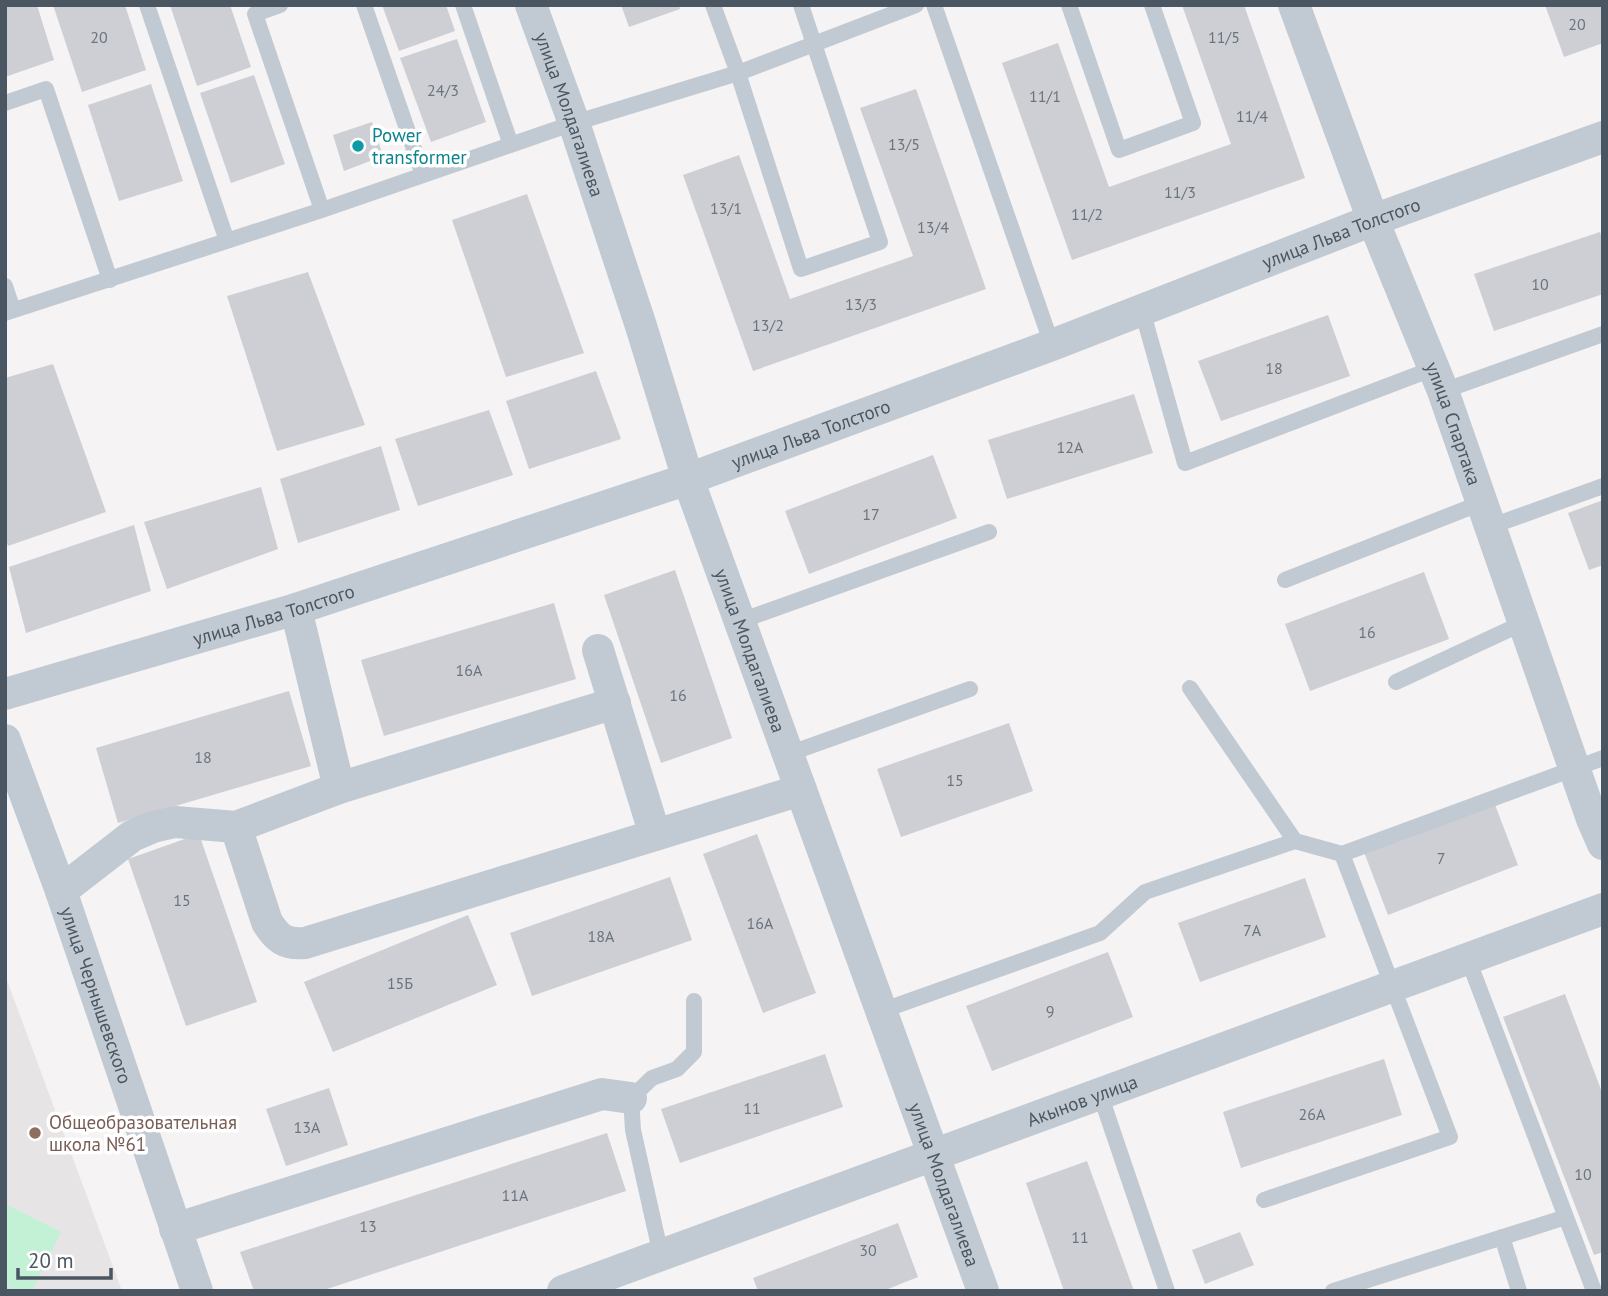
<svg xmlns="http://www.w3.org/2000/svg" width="1608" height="1296" viewBox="0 0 1608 1296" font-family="'PT Sans',sans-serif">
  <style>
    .education { fill: #e6e4e5 }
    .green { fill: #c3f1d5 }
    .building { fill: #cdcfd5 }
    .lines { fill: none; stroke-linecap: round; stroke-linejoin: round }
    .lane { stroke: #c1cad2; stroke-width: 16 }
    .street { stroke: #c1cad2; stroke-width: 32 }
    .culture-dot { fill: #0f9aa8; stroke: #fff; stroke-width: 2.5 }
    .education-dot { fill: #8d6e63; stroke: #fff; stroke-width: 2.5 }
    .labels { text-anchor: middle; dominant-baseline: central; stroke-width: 7; stroke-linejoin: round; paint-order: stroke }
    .number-label { font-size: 16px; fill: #6b747e }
    .street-label { font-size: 19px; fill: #4a5661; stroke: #fff }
    .culture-label { font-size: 19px; fill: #0d838f; stroke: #fff; text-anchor: start }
    .education-label { font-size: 19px; fill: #785e54; stroke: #fff; text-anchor: start }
  </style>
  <rect width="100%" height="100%" fill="#f5f3f3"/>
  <path class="education" d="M5,975L122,1291H5Z"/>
  <path class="green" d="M5,1204L61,1232L32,1291H5Z"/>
  <path class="building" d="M9,5H37L54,60L5,77V6Z
    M53,5H125L146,70L82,92Z
    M170,5H230L251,67L197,86Z
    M382,5H446L455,31L399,51Z
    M621,5H679L680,9L629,27Z
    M1182,5H1244L1305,178L1072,260L1002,63L1058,43L1109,187L1231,144Z
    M1545,5H1603V43L1564,57Z
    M457,39L486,122L431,142L400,58Z
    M254,75L285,164L231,183L200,93Z
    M151,84L183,181L119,201L88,105Z
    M916,89L986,289L753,371L683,175L739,155L790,299L913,256L860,108Z
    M372,122L383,156L344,171L333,135Z
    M527,194L584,353L506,377L452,220Z
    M1600,232L1603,241V294L1494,331L1474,274Z
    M308,272L365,425L277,451L227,296Z
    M1328,315L1350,376L1221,421L1198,361Z
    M53,364L106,512L8,546L5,537V378Z
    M596,371L621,439L529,469L506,401Z
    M1134,394L1153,453L1007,499L988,440Z
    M489,410L513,475L418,506L395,439Z
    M381,446L400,510L298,543L280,479Z
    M933,455L957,518L809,574L785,511Z
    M261,487L278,549L167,589L144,522Z
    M1603,500V565L1589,570L1568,513Z
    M134,525L151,591L26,633L9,567Z
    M675,570L732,738L661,763L604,595Z
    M1424,572L1449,639L1310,691L1285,624Z
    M554,603L576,679L384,736L361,660Z
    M289,691L311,766L118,823L96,748Z
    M1009,723L1033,791L901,837L877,769Z
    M1494,802L1518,865L1388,915L1364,852Z
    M199,834L257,1002L186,1026L128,859Z
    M757,834L816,993L763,1013L703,854Z
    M670,877L692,940L532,996L510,933Z
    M1305,878L1326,937L1200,982L1178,923Z
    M468,915L497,985L333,1052L304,982Z
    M1108,952L1133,1017L992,1071L966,1006Z
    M1565,994L1603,1095V1252L1594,1255L1503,1017Z
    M825,1054L843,1107L680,1163L661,1109Z
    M1384,1059L1402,1115L1241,1168L1223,1112Z
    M329,1088L348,1145L286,1166L266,1109Z
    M607,1133L626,1191L321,1291H254L240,1252Z
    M1087,1161L1134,1291H1064L1026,1183Z
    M898,1223L918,1277L883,1291H758L753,1278Z
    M1240,1232L1254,1265L1205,1284L1192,1250Z"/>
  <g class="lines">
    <path class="lane" d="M147,5L227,241
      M280,5L255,14L322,210
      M364,5L423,175
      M463,5L511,145
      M713,5L738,73L801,269L880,242L801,5
      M934,5L1052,345
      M1069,5L1119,150L1193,123L1152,5
      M5,103L46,89L110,280
      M5,286L13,310
      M1142,310L1185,463L1432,369
      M5,313L322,210L574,123L738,73L916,5
      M1443,391L1603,334
      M1489,527L1603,486
      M1285,580L1481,503
      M740,621L989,532
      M1396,682L1523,623
      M1190,688L1295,841
      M788,754L970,689
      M1468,959L1594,1291
      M881,1011L1100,933L1145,892L1295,841L1342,854L1603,758
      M1100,1094L1167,1291
      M1264,1200L1450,1137L1342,854
      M1502,1237L1519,1291
      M661,1255L633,1130L631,1098L652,1078L677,1069L694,1052V1001
      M1333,1291L1566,1217"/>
    <g class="street">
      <path id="s1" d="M531,5L574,123L641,326L688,479L983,1291"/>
      <path id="s2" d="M1294,5L1373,220L1443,391L1592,819L1603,844"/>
      <path d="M296,609L339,788"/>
      <path d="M598,650L655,835"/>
      <path id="s3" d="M5,694L296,609L688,479L1052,345L1373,220L1603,137"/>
      <path id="s4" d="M5,740L61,891L197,1291"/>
      <path d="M236,827L267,922C277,938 285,945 305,943L801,790"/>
      <path d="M61,891L132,836L153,827L175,822L236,827L339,788L615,703"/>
      <path d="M175,1229L602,1094L631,1098"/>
      <path id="s5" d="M563,1291L1603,909"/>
    </g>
  </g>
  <circle class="culture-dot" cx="358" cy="146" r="7"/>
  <circle class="education-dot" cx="35" cy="1133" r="7"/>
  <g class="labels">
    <g class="number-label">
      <text x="1577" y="24">20</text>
      <text x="99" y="37">20</text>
      <text x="1224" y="37">11/5</text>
      <text x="443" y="90">24/3</text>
      <text x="1045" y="96">11/1</text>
      <text x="1252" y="116">11/4</text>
      <text x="904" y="144">13/5</text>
      <text x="1180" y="192">11/3</text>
      <text x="726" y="208">13/1</text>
      <text x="1087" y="214">11/2</text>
      <text x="933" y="227">13/4</text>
      <text x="1540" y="284">10</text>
      <text x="861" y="304">13/3</text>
      <text x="768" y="325">13/2</text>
      <text x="1274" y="368">18</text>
      <text x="1070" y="447">12А</text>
      <text x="871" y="514">17</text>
      <text x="1367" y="632">16</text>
      <text x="469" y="670">16А</text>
      <text x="678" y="695">16</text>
      <text x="203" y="757">18</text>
      <text x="955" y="780">15</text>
      <text x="1441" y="858">7</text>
      <text x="182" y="900">15</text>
      <text x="760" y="923">16А</text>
      <text x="1252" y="930">7А</text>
      <text x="601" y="936">18А</text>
      <text x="400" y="983">15Б</text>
      <text x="1050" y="1011">9</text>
      <text x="752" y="1108">11</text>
      <text x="1312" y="1114">26А</text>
      <text x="307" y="1127">13А</text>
      <text x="1583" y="1174">10</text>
      <text x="515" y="1195">11А</text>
      <text x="368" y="1226">13</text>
      <text x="1080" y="1237">11</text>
      <text x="868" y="1250">30</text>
    </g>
    <g class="street-label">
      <text stroke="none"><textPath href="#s1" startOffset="116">улица Молдагалиева</textPath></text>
      <text stroke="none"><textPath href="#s3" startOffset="1414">улица Льва Толстого</textPath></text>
      <text stroke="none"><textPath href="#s2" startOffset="448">улица Спартака</textPath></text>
      <text stroke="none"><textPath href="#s3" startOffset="847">улица Льва Толстого</textPath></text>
      <text stroke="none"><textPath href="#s3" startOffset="280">улица Льва Толстого</textPath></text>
      <text stroke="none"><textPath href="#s1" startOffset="682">улица Молдагалиева</textPath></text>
      <text stroke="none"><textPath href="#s4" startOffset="271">улица Чернышевского</textPath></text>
      <text stroke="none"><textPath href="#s5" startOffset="553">Акынов улица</textPath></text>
      <text stroke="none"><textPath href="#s1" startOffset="1250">улица Молдагалиева</textPath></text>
    </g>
    <g class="culture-label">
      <text x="372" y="135">Power<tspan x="372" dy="22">transformer</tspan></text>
    </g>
    <g class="education-label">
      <text x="49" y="1122">Общеобразовательная<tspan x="49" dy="22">школа №61</tspan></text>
    </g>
  </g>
  <rect width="1608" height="1296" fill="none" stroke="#4a5661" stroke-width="14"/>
  <path d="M18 1268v10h93v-10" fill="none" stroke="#4a5661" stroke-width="3.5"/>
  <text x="28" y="1268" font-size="21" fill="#4a5661" stroke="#ffffff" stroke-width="5" paint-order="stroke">20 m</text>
</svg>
